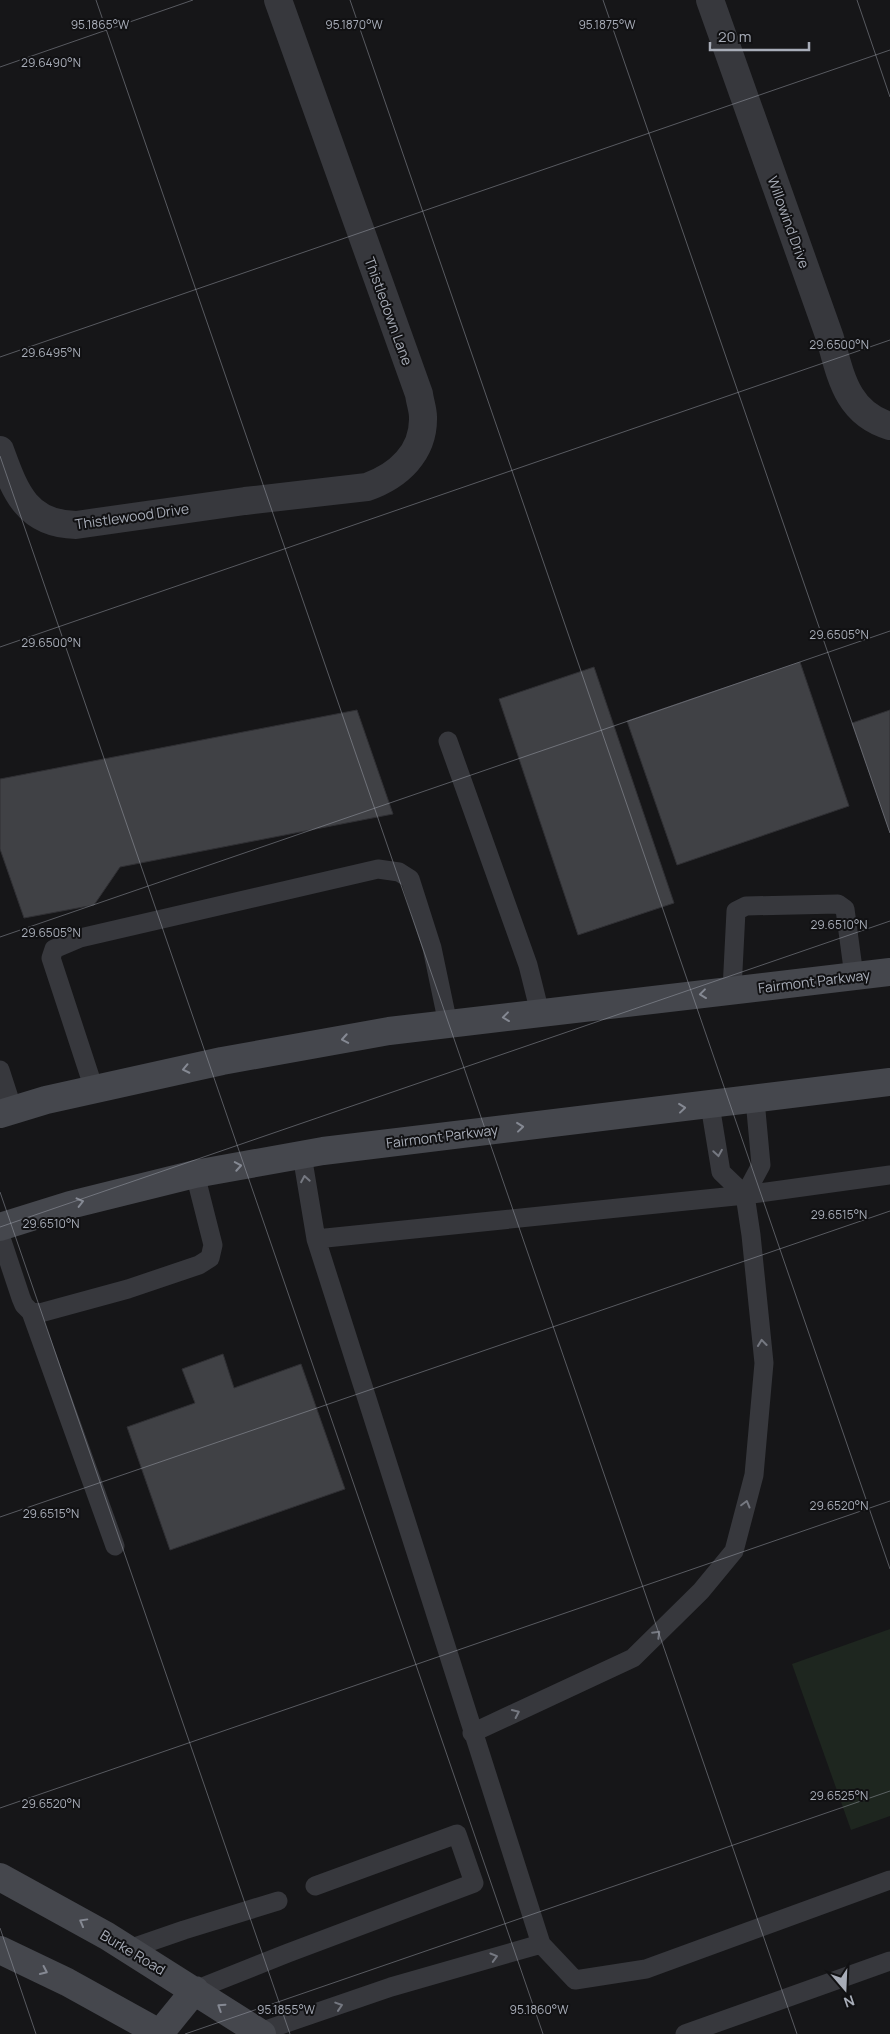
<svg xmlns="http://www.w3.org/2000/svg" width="890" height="2034" viewBox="0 0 890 2034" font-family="Manrope,sans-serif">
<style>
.green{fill:#1e261f}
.building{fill:#404145;stroke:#303034}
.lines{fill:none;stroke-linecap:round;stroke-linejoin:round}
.lane{stroke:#37383d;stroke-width:19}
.street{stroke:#37383d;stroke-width:28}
.secondary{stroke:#45474d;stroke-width:28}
.oneway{stroke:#858993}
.oneway2{stroke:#757881}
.ticks{fill:none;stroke:#a8adb8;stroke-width:1;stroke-opacity:0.45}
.labels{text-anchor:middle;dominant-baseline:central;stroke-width:4;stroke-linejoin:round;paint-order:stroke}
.street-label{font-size:14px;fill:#a8adb8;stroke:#111113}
.ticks-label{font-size:12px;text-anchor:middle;fill:#a8adb8;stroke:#111113;stroke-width:4;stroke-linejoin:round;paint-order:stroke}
</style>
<rect width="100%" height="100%" fill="#161618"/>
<path class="green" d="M890 1629V1816L851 1830 792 1664Z"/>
<path class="building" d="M800 662 849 806 677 865 627 721Z
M594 667 674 903 578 935 499 699Z
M357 710 393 814 120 867 94 905 24 918 0 849V779Z
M890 710V833L852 723Z
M223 1354 234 1388 301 1364 345 1489 170 1550 127 1427 195 1403 182 1369Z"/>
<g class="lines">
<path class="lane" d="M448 741 528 965 540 1013
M732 990 736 911 746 906 838 904 845 909 854 976
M0 1070 13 1110
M94 1089 51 958 54 949 80 938 378 869 399 872 410 879 432 948 448 1024
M710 1105 721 1172 745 1195
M302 1155 316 1239
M890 1175 745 1195 316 1239 541 1944 575 1980 646 1969 890 1880
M0 1235 21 1298 24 1305 31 1312 40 1313 128 1289 199 1265 210 1258 213 1245 195 1174
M31 1312 115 1546
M472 1733 633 1658 701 1591 734 1551 754 1475 764 1363 751 1235 745 1195 761 1165 755 1100
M129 1949 184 1930 278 1901
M195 1990 288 1953 474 1883 457 1834 315 1886
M260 2032 391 1987 541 1944
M685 2034 890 1961"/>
<path class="street" d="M710 0 830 338C841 377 847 413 890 426
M0 450C15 491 26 524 76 525L245 501 367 487C398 476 424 453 423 417 423 410 420 402 419 394L278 0"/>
<path class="secondary" d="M0 1114 46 1100 222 1061 389 1031 890 972
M0 1227 70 1205 195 1174 323 1151 890 1082
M0 1877 107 1936 262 2034
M0 1950 67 1982 161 2034
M160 2033 195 1990"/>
</g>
<defs><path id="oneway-chevron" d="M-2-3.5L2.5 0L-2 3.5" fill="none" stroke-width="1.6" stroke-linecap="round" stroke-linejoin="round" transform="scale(1.25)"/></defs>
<g class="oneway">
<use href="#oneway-chevron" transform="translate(703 994) rotate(173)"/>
<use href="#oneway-chevron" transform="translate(506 1017) rotate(173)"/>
<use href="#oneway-chevron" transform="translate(345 1039) rotate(170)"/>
<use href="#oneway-chevron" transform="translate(186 1069) rotate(168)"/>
<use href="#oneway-chevron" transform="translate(682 1108) rotate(-6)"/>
<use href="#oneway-chevron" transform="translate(520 1127) rotate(-6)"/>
<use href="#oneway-chevron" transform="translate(238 1166) rotate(-10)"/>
<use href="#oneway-chevron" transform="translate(80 1202) rotate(-14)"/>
<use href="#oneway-chevron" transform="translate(83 1922) rotate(-151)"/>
<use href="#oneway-chevron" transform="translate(44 1971) rotate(25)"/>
<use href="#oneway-chevron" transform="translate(221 2007) rotate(-147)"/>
</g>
<g class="oneway2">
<use href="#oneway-chevron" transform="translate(718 1153) rotate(81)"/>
<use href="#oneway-chevron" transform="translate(305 1179) rotate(-100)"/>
<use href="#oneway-chevron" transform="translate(762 1343) rotate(-96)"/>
<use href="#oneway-chevron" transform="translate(746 1504) rotate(-75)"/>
<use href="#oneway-chevron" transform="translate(657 1634) rotate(-45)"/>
<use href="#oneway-chevron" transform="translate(516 1713) rotate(-25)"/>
<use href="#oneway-chevron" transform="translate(494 1957) rotate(-16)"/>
<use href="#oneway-chevron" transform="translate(339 2006) rotate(-18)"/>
</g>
<path class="ticks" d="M96 0 797 2034M350 0 890 1569M603 0 890 833M857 0 890 97M0 67 193 0M0 357 890 50M0 456 543 2034M0 647 890 340M0 937 890 631M0 1192 290 2034M0 1227 890 921M0 1517 890 1211M0 1808 890 1501M0 1928 36 2034M185 2034 890 1791"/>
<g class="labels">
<g class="street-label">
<text transform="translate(789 222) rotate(70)">Willowind Drive</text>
<text transform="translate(389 311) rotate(70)">Thistledown Lane</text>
<text transform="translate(132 516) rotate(-8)">Thistlewood Drive</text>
<text transform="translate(814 981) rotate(-7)">Fairmont Parkway</text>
<text transform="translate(442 1136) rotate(-7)">Fairmont Parkway</text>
<text transform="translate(133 1952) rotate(31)">Burke Road</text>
</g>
</g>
<g class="ticks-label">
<text x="354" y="29">95.1870°W</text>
<text x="100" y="29">95.1865°W</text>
<text x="607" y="29">95.1875°W</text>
<text x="51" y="67">29.6490°N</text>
<text x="839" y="349">29.6500°N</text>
<text x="51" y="357">29.6495°N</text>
<text x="839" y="639">29.6505°N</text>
<text x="51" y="647">29.6500°N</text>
<text x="839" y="929">29.6510°N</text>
<text x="51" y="937">29.6505°N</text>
<text x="839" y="1219">29.6515°N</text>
<text x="51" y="1228">29.6510°N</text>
<text x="839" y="1510">29.6520°N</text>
<text x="51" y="1518">29.6515°N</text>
<text x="839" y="1800">29.6525°N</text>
<text x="51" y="1808">29.6520°N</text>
<text x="286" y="2014">95.1855°W</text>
<text x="539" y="2014">95.1860°W</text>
</g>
<g transform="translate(845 1989) rotate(161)" stroke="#111113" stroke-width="4" paint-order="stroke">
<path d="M0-4L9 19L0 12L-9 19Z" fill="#a8adb8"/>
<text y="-8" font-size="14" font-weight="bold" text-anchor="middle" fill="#a8adb8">N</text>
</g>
<path d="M710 42v8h99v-8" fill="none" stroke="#a8adb8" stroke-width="2.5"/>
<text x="718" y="42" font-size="15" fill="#a8adb8" stroke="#111113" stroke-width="4" paint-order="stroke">20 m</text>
</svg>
